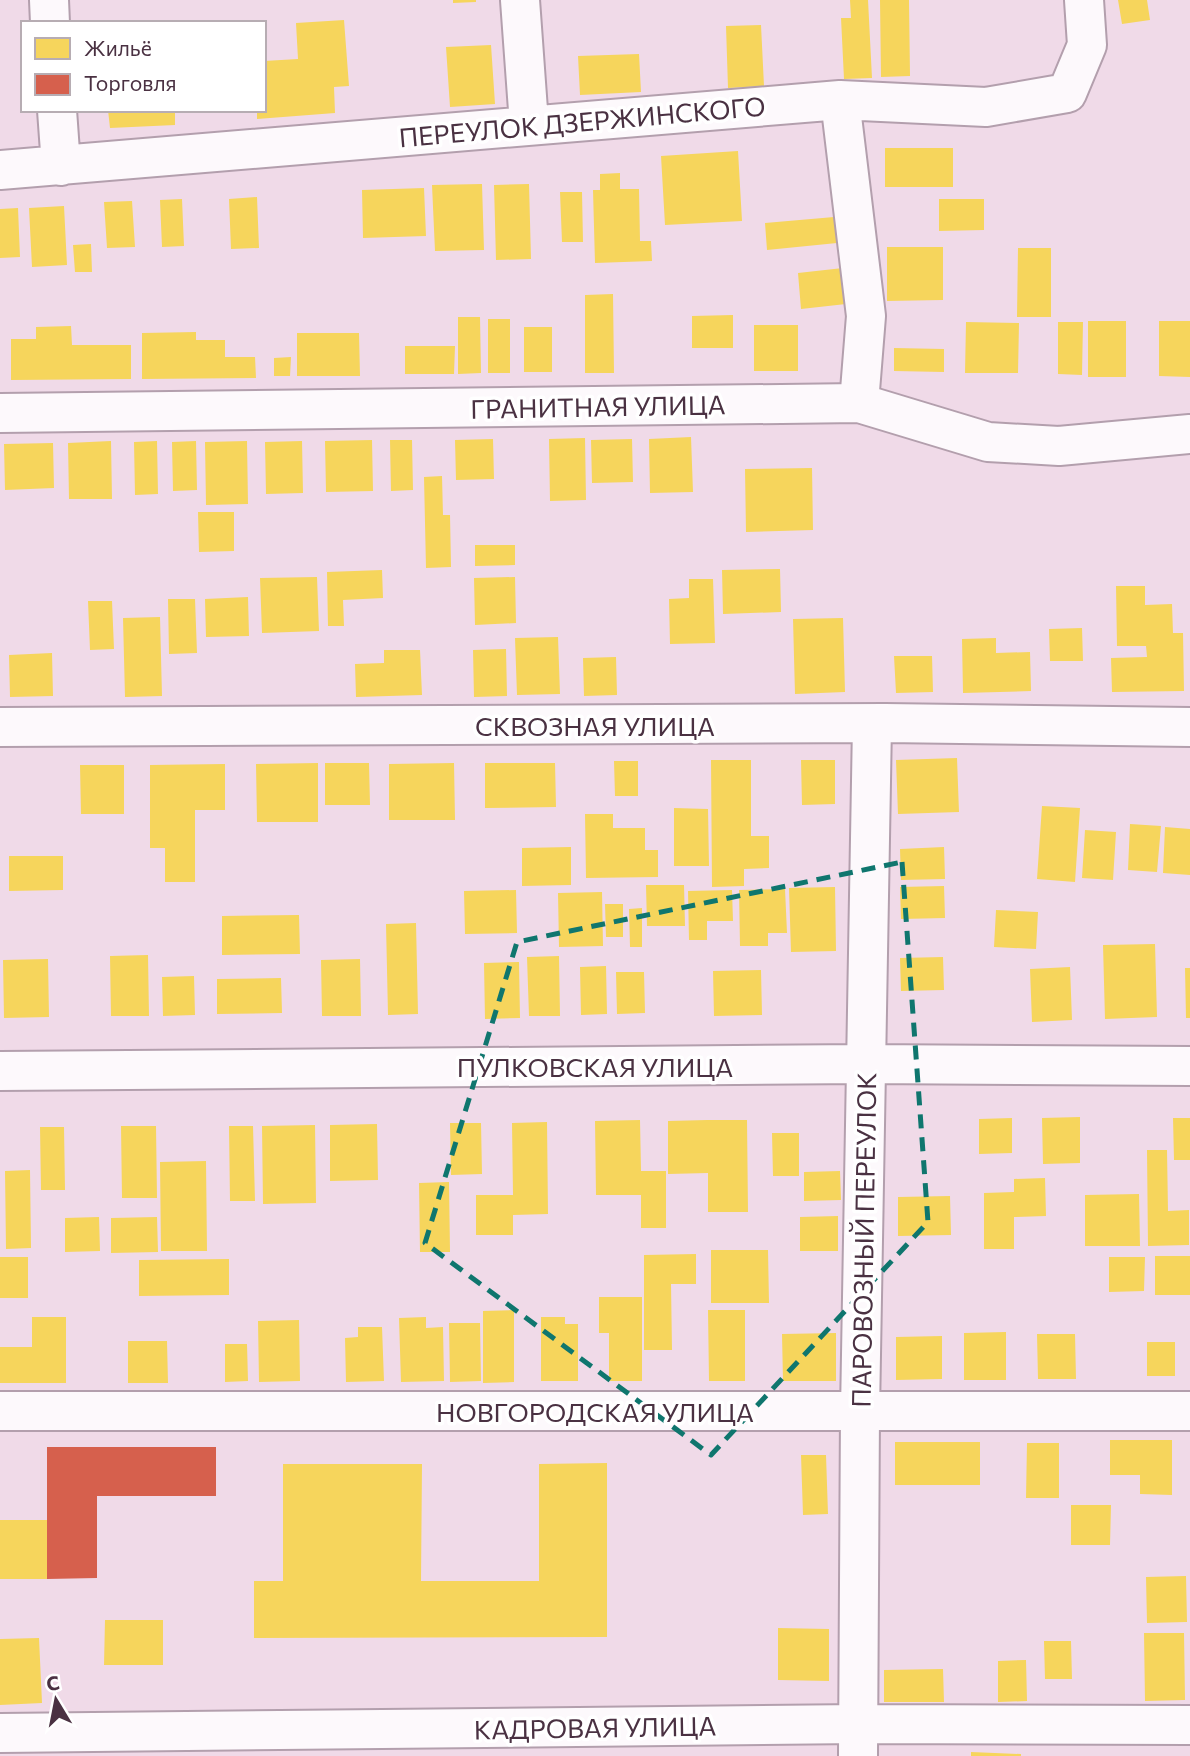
<svg xmlns="http://www.w3.org/2000/svg" width="1190" height="1756" viewBox="0 0 1190 1756" font-family="Commissioner,sans-serif">
<style>
.homes{fill:#f6d55c}
.shops{fill:#d6604d}
.lines{fill:none;stroke-linecap:round;stroke-linejoin:round}
.minor-casing{stroke:#b39fad;stroke-width:42}
.minor{stroke:#fdf9fc;stroke-width:38}
.marked{fill:none;stroke:#0f766e;stroke-width:5;stroke-dasharray:14 9;stroke-linejoin:round}
.labels{text-anchor:middle;dominant-baseline:central;stroke-width:7;stroke-linejoin:round;paint-order:stroke}
.street-label{font-size:26px;fill:#4a3142;stroke:#fff}
</style>
<rect width="100%" height="100%" fill="#f0dae8"/>
<path class="homes" d="M453 0H476V2L453 3Z
M850 0H868L872 78 844 79 841 18H851Z
M880 0H909L910 76 881 77Z
M1118 0H1147L1150 20 1122 24Z
M344 20 349 86 334 87 335 113 257 119V110H264V61L298 59 296 23Z
M761 25 764 86 728 88 726 26Z
M491 45 495 104 450 107 446 47Z
M639 54 641 92 580 95 578 56Z
M108 110H175V125L110 128Z
M885 148H953V187H885Z
M738 151 742 221 665 225 661 156Z
M620 173V189H639L640 241H651L652 261 595 263 593 190H600V174Z
M482 184 484 250 435 251 432 185Z
M529 184 531 259 496 260 494 185Z
M424 188 426 236 363 238 362 190Z
M560 192H582L583 242H562Z
M257 197 259 248 231 249 229 199Z
M182 199 184 246 162 247 160 200Z
M939 199H984V230L939 231Z
M132 201 135 247 107 248 104 202Z
M64 206 67 265 32 267 29 208Z
M18 208 20 257 0 258V209Z
M834 217 837 243 767 250 765 223Z
M91 244 92 272H75L73 245Z
M887 247H943V300L887 301Z
M1018 248H1051V317H1017Z
M843 268 846 304 801 309 798 273Z
M613 294 614 373H585V295Z
M733 315V348H692V316Z
M458 317H480L481 373 458 374Z
M488 319H510V373H488Z
M1088 321H1126V377H1088Z
M1159 321H1190V377L1159 376Z
M966 322 1019 323 1018 373H965Z
M1058 322H1083L1082 375 1058 374Z
M754 325H798V371H754Z
M71 326 72 345H131V379L11 380V339H36V327Z
M524 327H552V372H524Z
M196 332V340H225V357H255L256 378 142 379V333Z
M297 333H359L360 376H297Z
M405 346H455L454 374H405Z
M894 348 944 349V372L894 371Z
M291 357 290 376H274V358Z
M691 437 693 492 650 493 649 439Z
M585 438 586 500 550 501 549 439Z
M493 439 494 479 456 480 455 440Z
M632 439 633 482 592 483 591 440Z
M372 440 373 491 326 492 325 441Z
M390 440H412L413 490 391 491Z
M111 441 112 499H69L68 443Z
M157 441 158 494 135 495 134 442Z
M196 441 197 490 173 491 172 442Z
M247 441 248 504 206 505 205 442Z
M302 441 303 493 266 494 265 442Z
M53 443 54 488 5 490 4 444Z
M812 468 813 530 746 532 745 469Z
M442 476 443 515H450L451 567 426 568 424 477Z
M198 512H234V551L199 552Z
M475 545H515V565L475 566Z
M780 569 781 612 723 614 722 570Z
M382 570 383 598 343 600 344 626H328L327 572Z
M317 577 319 631 262 633 260 578Z
M515 577 516 623 475 625 474 578Z
M689 579H713L715 643 670 644 669 599 689 598Z
M1116 586H1145V605L1172 604 1173 633H1183L1184 691 1112 692 1111 658 1147 657 1146 646H1117Z
M248 597 249 636 206 637 205 599Z
M168 599H195L197 653 169 654Z
M88 601H112L114 649 90 650Z
M160 617 162 696 125 697 123 618Z
M843 618 845 692 795 694 793 619Z
M1082 628 1083 661H1050L1049 629Z
M558 637 560 694 517 695 515 638Z
M996 638V653L1030 652 1031 691 963 693 962 639Z
M506 649 507 696 474 697 473 650Z
M384 650H420L422 695 356 697 355 664 384 663Z
M52 653 53 696 10 697 9 655Z
M894 656H932L933 692 896 693Z
M616 657 617 695 584 696 583 658Z
M957 758 959 812 898 814 896 760Z
M711 760H751V836H769V868L744 869V886L712 887Z
M801 760H835V804L802 805Z
M614 761H638V796H615Z
M318 763V822H257L256 764Z
M325 763H369L370 805H325Z
M454 763 455 820H389V764Z
M485 763H555L556 807 485 808Z
M225 764V810H195V882H165V848H150V765Z
M80 765H124V814H81Z
M1042 806 1080 808 1075 882 1037 879Z
M674 808 708 809 709 866H674Z
M585 814H613V828H645V850H658V877L586 878Z
M1130 824 1161 826 1157 872 1128 870Z
M1165 827 1190 829V875L1163 873Z
M1085 830 1116 832 1113 880 1082 878Z
M571 847V885L522 886V848Z
M944 847 945 879 901 880 900 849Z
M9 856H63V890L9 891Z
M646 885H684L685 926H647Z
M944 886 945 918 901 919 900 887Z
M835 887 836 951 791 952 789 888Z
M785 889 787 933H768V946H740L739 890Z
M516 890 517 933 465 934 464 891Z
M732 890 733 921H707V940H689L688 891Z
M602 892 603 946 559 947 558 893Z
M605 904H623V937H606Z
M642 908V947H630L629 909Z
M996 910 1038 912 1036 949 994 947Z
M299 915 300 954 222 955V916Z
M416 923 418 1014 388 1015 386 924Z
M1155 944 1157 1017 1105 1019 1103 945Z
M148 955 149 1016H111L110 956Z
M559 956 560 1016H529L527 957Z
M943 957 944 990 901 991 900 958Z
M48 959 49 1017 4 1018 3 960Z
M360 959 361 1016H322L321 960Z
M519 962 520 1018 485 1019 484 963Z
M606 966 607 1014 581 1015 580 967Z
M1070 967 1072 1020 1032 1022 1030 969Z
M1185 968H1190V1018H1186Z
M761 970 762 1015 714 1016 713 971Z
M616 972H644L645 1013 617 1014Z
M194 976 195 1015 163 1016 162 977Z
M281 978 282 1013 217 1014V979Z
M1080 1117V1163L1043 1164 1042 1118Z
M1012 1118V1153L979 1154V1119Z
M1173 1118H1190V1160H1174Z
M640 1120 641 1171H666V1228H641V1195H596L595 1121Z
M707 1120H747L748 1212H708V1173L668 1174V1121Z
M547 1122 548 1214 513 1215V1235H476V1195H513L512 1123Z
M450 1123H481L482 1174 451 1175Z
M377 1124 378 1180 330 1181V1125Z
M315 1125 316 1203 263 1204 262 1126Z
M121 1126H156L157 1198H122Z
M229 1126H253L255 1201H230Z
M40 1127H64L65 1190H41Z
M772 1133H799V1176H773Z
M1147 1150H1167L1168 1211 1189 1210V1245L1148 1246Z
M206 1161 207 1251H161L160 1162Z
M30 1170 31 1248 6 1249 5 1171Z
M840 1171 841 1200 804 1201V1172Z
M1045 1178 1046 1216 1014 1217V1249H984V1193L1014 1192V1179Z
M449 1182 450 1252H420L419 1183Z
M1139 1194 1140 1246H1085V1195Z
M950 1196 951 1235 898 1236V1197Z
M838 1216V1251H800V1217Z
M99 1217 100 1251 65 1252V1218Z
M157 1217 158 1252 111 1253V1218Z
M711 1250H768L769 1303H711Z
M696 1254V1284H671L672 1350H644V1255Z
M1155 1256H1190V1295H1155Z
M0 1257H28V1298H0Z
M1109 1257H1145L1144 1291 1109 1292Z
M229 1259V1295L139 1296V1260Z
M599 1297H642V1381H609V1333H599Z
M514 1310V1382L483 1383V1311Z
M708 1310H745V1381H709Z
M32 1317H66V1383H0V1347H32Z
M426 1317V1328L443 1327 444 1381 401 1382 399 1318Z
M541 1317H565V1324H578V1381H541Z
M299 1320 300 1381 259 1382 258 1321Z
M449 1323H480L481 1381 450 1382Z
M358 1327H382L384 1381 346 1382 345 1338 358 1337Z
M1006 1332V1380H964V1333Z
M836 1333V1381H783L782 1334Z
M1037 1334H1075L1076 1379H1038Z
M942 1336V1379L896 1380V1337Z
M128 1341H167L168 1383H128Z
M1147 1342H1175V1376H1147Z
M225 1344H247L248 1381 225 1382Z
M1110 1440H1172V1495L1140 1494V1475H1110Z
M895 1442H980V1485H895Z
M1027 1443H1059V1498H1026Z
M801 1455H826L828 1514 803 1515Z
M607 1463V1637L254 1638V1581H283V1464H422L421 1581H539V1464Z
M1071 1505H1111L1110 1545H1071Z
M0 1520H48L47 1579H0Z
M1186 1576 1187 1622 1147 1623 1146 1577Z
M105 1620H163V1665H104Z
M778 1628 829 1629V1681L778 1680Z
M1144 1633H1184L1185 1700 1145 1701Z
M39 1638 42 1703 0 1705V1639Z
M1044 1641H1071L1072 1679H1045Z
M1026 1660 1027 1701 998 1702V1661Z
M943 1669 944 1702H884V1670Z
M971 1752 1021 1754V1756H971Z"/>
<path class="shops" d="M47 1447H216V1496H97V1578L47 1579Z"/>
<g class="lines">
<defs>
<path id="minor" d="M49 0 50 23
M520 0 529 124
M840 100 866 316 859 403
M57 110 61 166
M0 170 840 100 986 107 1067 93 1087 45 1084 0
M0 413 859 403 988 442 1059 446 1190 434
M0 727 885 723 1190 727
M0 1071 865 1064 1190 1066
M0 1411H1190
M0 1733 860 1724 1190 1725
M858 1756 860 1412 872 724"/>
</defs>
<use href="#minor" class="minor-casing"/>
<use href="#minor" class="minor"/>
</g>
<path class="marked" d="M902 862 928 1222 711 1455 425 1243 517 942Z"/>
<g class="labels">
<g class="street-label">
<text transform="translate(582 121) rotate(-5)">ПЕРЕУЛОК ДЗЕРЖИНСКОГО</text>
<text transform="translate(598 406) rotate(-1)">ГРАНИТНАЯ УЛИЦА</text>
<text x="595" y="725">СКВОЗНАЯ УЛИЦА</text>
<text x="595" y="1066">ПУЛКОВСКАЯ УЛИЦА</text>
<text transform="translate(863 1240) rotate(-89)">ПАРОВОЗНЫЙ ПЕРЕУЛОК</text>
<text x="595" y="1411">НОВГОРОДСКАЯ УЛИЦА</text>
<text transform="translate(595 1727) rotate(-1)">КАДРОВАЯ УЛИЦА</text>
</g>
</g>
<rect x="21" y="21" width="245" height="91" fill="#ffffff" stroke="#b7adb3" stroke-width="2"/>
<rect x="35" y="38" width="35" height="21" fill="#f6d55c" stroke="#b7adb3" stroke-width="2"/>
<text x="84" y="56" font-size="21" fill="#4a3142">Жильё</text>
<rect x="35" y="74" width="35" height="21" fill="#d6604d" stroke="#b7adb3" stroke-width="2"/>
<text x="84" y="91" font-size="21" fill="#4a3142">Торговля</text>
<g transform="translate(56 1700) rotate(350)" stroke="#ffffff" stroke-width="5" paint-order="stroke">
<path d="M0-5L12 26L0 18L-12 26Z" fill="#4a3142"/>
<text y="-10" font-size="19" font-weight="bold" text-anchor="middle" fill="#4a3142">С</text>
</g>
</svg>
